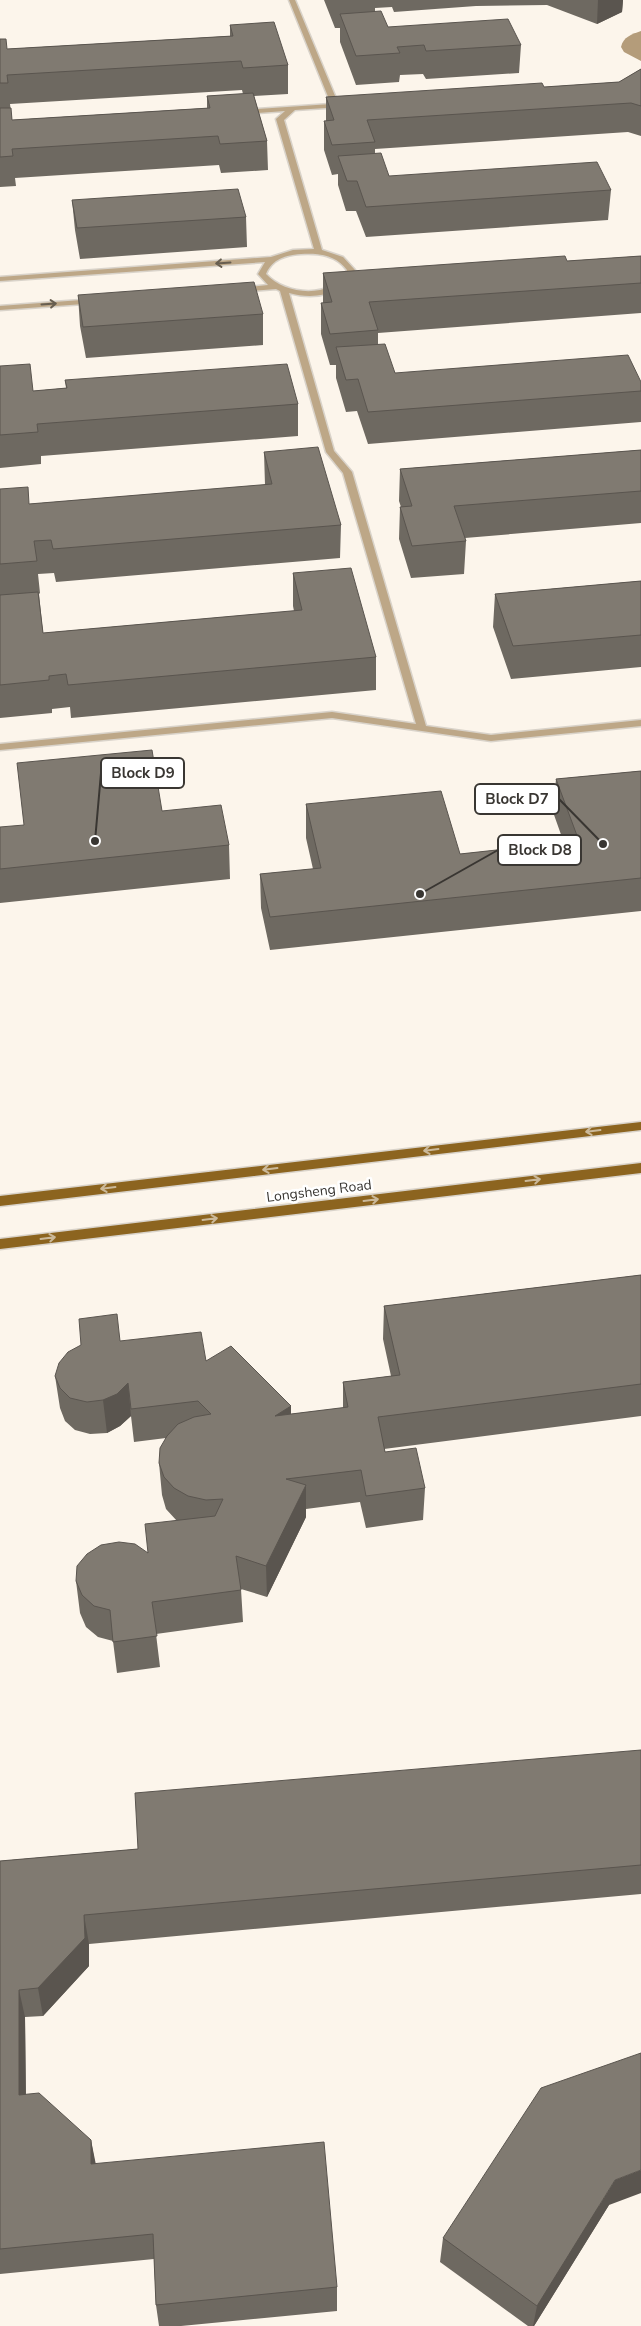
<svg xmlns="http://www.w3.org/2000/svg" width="641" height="2326" viewBox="0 0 641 2326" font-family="'Nunito Sans',sans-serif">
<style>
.water{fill:#b49c7a}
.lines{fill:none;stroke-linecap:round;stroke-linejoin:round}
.minor-casing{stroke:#d9d3ca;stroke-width:3}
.major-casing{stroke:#d9d3ca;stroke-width:3}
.minor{fill:#bda787;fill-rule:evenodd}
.major{fill:#8c641f;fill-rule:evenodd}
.wall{fill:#6e6961;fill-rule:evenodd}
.shaded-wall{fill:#5a554f}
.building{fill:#807a71;stroke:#5a554f}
.oneway{stroke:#675e50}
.oneway2{stroke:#cbb99a}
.labels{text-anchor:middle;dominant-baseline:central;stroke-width:5;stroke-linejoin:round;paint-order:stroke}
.street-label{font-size:14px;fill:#393632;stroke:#fff}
.leader{fill:none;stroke:#393632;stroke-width:2}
.callout-dot{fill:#393632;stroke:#fff;stroke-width:2}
.callout{fill:#fff;stroke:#393632;stroke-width:2}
.callout-label{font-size:15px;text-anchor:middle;font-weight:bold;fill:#393632}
</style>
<rect width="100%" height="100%" fill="#fcf5eb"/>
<path class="water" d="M641 31V61L624 52 621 47C623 37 632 34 641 31Z"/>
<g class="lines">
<defs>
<path id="minor" d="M289 0H295L338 103 345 105 341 107 295 110 284 120 322 250 343 257 355 270C343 295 315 300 289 293L334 451 352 472 426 726 491 735 641 720V726L491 741 332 718 0 750V744L332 712 416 724 343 473 326 452 280 291 276 289 239 292 235 290 239 288 268 285 258 274 265 262 0 281V277L271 257 293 250 314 249 276 119 285 111 242 114 238 112 242 110 331 104ZM301 254C319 253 336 255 347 270 333 299 286 296 266 274 272 259 286 255 301 254Z
M95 299H98V303L0 310V306Z"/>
<path id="major" d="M641 1122V1130L0 1206V1196Z
M641 1163V1173L0 1249V1239Z"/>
</defs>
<use href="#minor" class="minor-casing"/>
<use href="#major" class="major-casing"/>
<use href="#minor" class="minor"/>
<use href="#major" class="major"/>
</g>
<path class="wall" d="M324 0H623L622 12 597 24 547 5 476 6 394 12 392 7 375 8V12L388 27 521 45 519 73 426 79 423 74 400 75 399 82 356 85 340 42V28H335Z
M230 25 288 65V94L254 96 267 141 268 170 221 173 219 165 15 178 16 186 0 187V39L7 49 230 36ZM242 90 243 94 207 96V108L12 120 10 104Z
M641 69V136L628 132 375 149V153L389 176 611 190 608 220 366 237 356 211H346L338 185V174L332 175 324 150V121H326V97L544 87 619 82Z
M72 200 246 217 247 247 80 259 75 230Z
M641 256V313L378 333V344L395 373 641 382V422L368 444 357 411 346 412 336 378V365H330L321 334V303H323V273L567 261Z
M78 295 263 314V345L86 358 80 326Z
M0 366 33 391 66 388 65 380 298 404V436L41 456V464L0 468Z
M641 450V523L465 538 466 541 464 574 411 578 399 539 400 507H401L399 501 400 469Z
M264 452 341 525 340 558 56 582 54 573 38 574 40 593 39 594 43 633 294 611 293 606V573L376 657V690L71 718 70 707 52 709V713L0 718V489L29 504 265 485Z
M641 581V667L511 679 493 627 495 594Z
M641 771V911L270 950 261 908 260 874 313 869 306 838V804L460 854 564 843 553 812 556 779Z
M0 827 229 845 230 879 0 903Z
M641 1275V1416L384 1449 385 1452 425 1488 423 1520 366 1528 360 1502 306 1509V1517L267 1597 241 1589 243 1622 156 1634 160 1667 117 1673 113 1641 98 1637 86 1627 80 1613 76 1581 148 1553 177 1521 166 1509 162 1495 159 1463 166 1438 134 1442 131 1416 120 1426 107 1433 90 1434 75 1430 65 1421 60 1408 55 1376 120 1341 206 1361 291 1406V1414L343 1408V1382L391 1376 383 1339 384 1306Z
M641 1750V1894L89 1944V1966L43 2016 25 2017 26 2095 91 2140 95 2164 337 2287V2311L181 2326H159L156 2305 154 2259 0 2274V1861L138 1849Z
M609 2205 534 2326H528L440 2262 443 2238Z"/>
<path class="shaded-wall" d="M598 0H623L622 12 597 24Z
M128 1383 131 1416 120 1426 107 1433 103 1400Z
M291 1406V1439L275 1416Z
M306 1485V1517L267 1597 266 1566Z
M84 1915 89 1944V1966L43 2016 38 1988Z
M19 1990 25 2017 26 2121 19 2095Z
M91 2140 96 2165 91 2164Z
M641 2170V2193L609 2205 534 2326H533L537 2306 615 2180Z"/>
<path class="building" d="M381 11 388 27 508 19 521 45 426 51 424 45 397 47 400 53 356 56 340 14Z
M274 22 288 65 243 68 241 61 7 75 8 83H0V39H6L7 49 233 36 230 25Z
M641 69V106L631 103 367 120 375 142 332 145 324 121 334 120 326 97 542 83 544 87 619 82Z
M253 93 267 141 220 144 218 136 12 149 13 156 0 157V108H11L12 120 210 108 207 96Z
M381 153 389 176 597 162 611 190 366 207 357 181H347L338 156Z
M238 189 246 217 77 228 72 200Z
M565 256 567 261 641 256V283L369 302 378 330 330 334 321 303 332 302 323 273Z
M254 282 263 314 83 327 78 295Z
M385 344 395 373 628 355 641 382V391L368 412 358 379 346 380 336 347Z
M30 364 33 391 67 388 65 380 287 364 298 404 37 424 38 432 0 435V366Z
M318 447 341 525 53 549 51 540 34 541 37 561 0 564V489L28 487 29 504 272 484 264 452Z
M641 450V491L454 506 466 541 412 546 400 507 412 506 400 469Z
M351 568 376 657 68 685 66 674 49 676V680L0 685V595L38 592 43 633 302 610 293 573Z
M641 581V635L513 646 495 594Z
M152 750 162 811 221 805 229 845 0 869V827L24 825 17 763Z
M641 771V878L270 917 260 874 321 868 306 804 441 791 460 854 579 841 556 779Z
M641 1275V1384L378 1417 385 1452 416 1448 425 1488 366 1496 361 1470 286 1479 306 1485 266 1566 236 1556 241 1590 152 1602 157 1636 113 1642 110 1610 94 1606 82 1595 76 1581 77 1566 87 1554 101 1545 119 1542 135 1544 148 1553 145 1524 215 1516 223 1499 206 1500 188 1496 174 1488 164 1477 159 1463 160 1448 167 1436 178 1424 194 1417 211 1414 198 1401 131 1409 128 1383 117 1394 103 1400 87 1402 70 1398 60 1388 55 1376 59 1363 68 1352 81 1345 79 1319 117 1314 120 1341 201 1332 206 1361 231 1346 291 1406 275 1416 348 1407 343 1382 400 1375 384 1306Z
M641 1750V1865L84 1915 85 1938 38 1988 19 1990V2095L39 2093 91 2140V2164L324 2142 337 2287 156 2305 153 2234 0 2249V1861L138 1849 135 1793Z
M641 2053V2170L615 2180 537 2306 443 2238 541 2088Z"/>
<defs><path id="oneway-shaft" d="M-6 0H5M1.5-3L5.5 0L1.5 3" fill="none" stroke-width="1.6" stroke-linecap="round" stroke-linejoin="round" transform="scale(1.25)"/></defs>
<g class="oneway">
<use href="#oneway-shaft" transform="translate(223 263) rotate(176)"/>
<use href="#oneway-shaft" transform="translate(49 304) rotate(-4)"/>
</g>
<g class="oneway2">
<use href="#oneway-shaft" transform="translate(593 1131) rotate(173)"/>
<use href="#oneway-shaft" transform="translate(431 1150) rotate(173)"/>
<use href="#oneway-shaft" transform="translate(270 1169) rotate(173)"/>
<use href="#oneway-shaft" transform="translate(533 1180) rotate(-7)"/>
<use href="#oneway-shaft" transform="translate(108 1188) rotate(173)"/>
<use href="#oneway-shaft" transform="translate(371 1200) rotate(-7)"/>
<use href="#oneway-shaft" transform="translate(210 1219) rotate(-7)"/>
<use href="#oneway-shaft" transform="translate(48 1238) rotate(-7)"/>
</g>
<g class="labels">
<g class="street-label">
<text transform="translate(319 1191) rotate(-7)">Longsheng Road</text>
</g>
</g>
<path class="leader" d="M95 841L101 773M603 844L559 799M420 894L498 850"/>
<g class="callout-dot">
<circle cx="95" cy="841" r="5"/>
<circle cx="603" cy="844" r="5"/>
<circle cx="420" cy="894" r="5"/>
</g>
<g class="callout">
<rect x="101" y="758" width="83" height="30" rx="5"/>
<rect x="475" y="784" width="84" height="30" rx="5"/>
<rect x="498" y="835" width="83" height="30" rx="5"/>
</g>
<g class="callout-label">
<text x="143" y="778">Block D9</text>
<text x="517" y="804">Block D7</text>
<text x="540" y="855">Block D8</text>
</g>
</svg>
